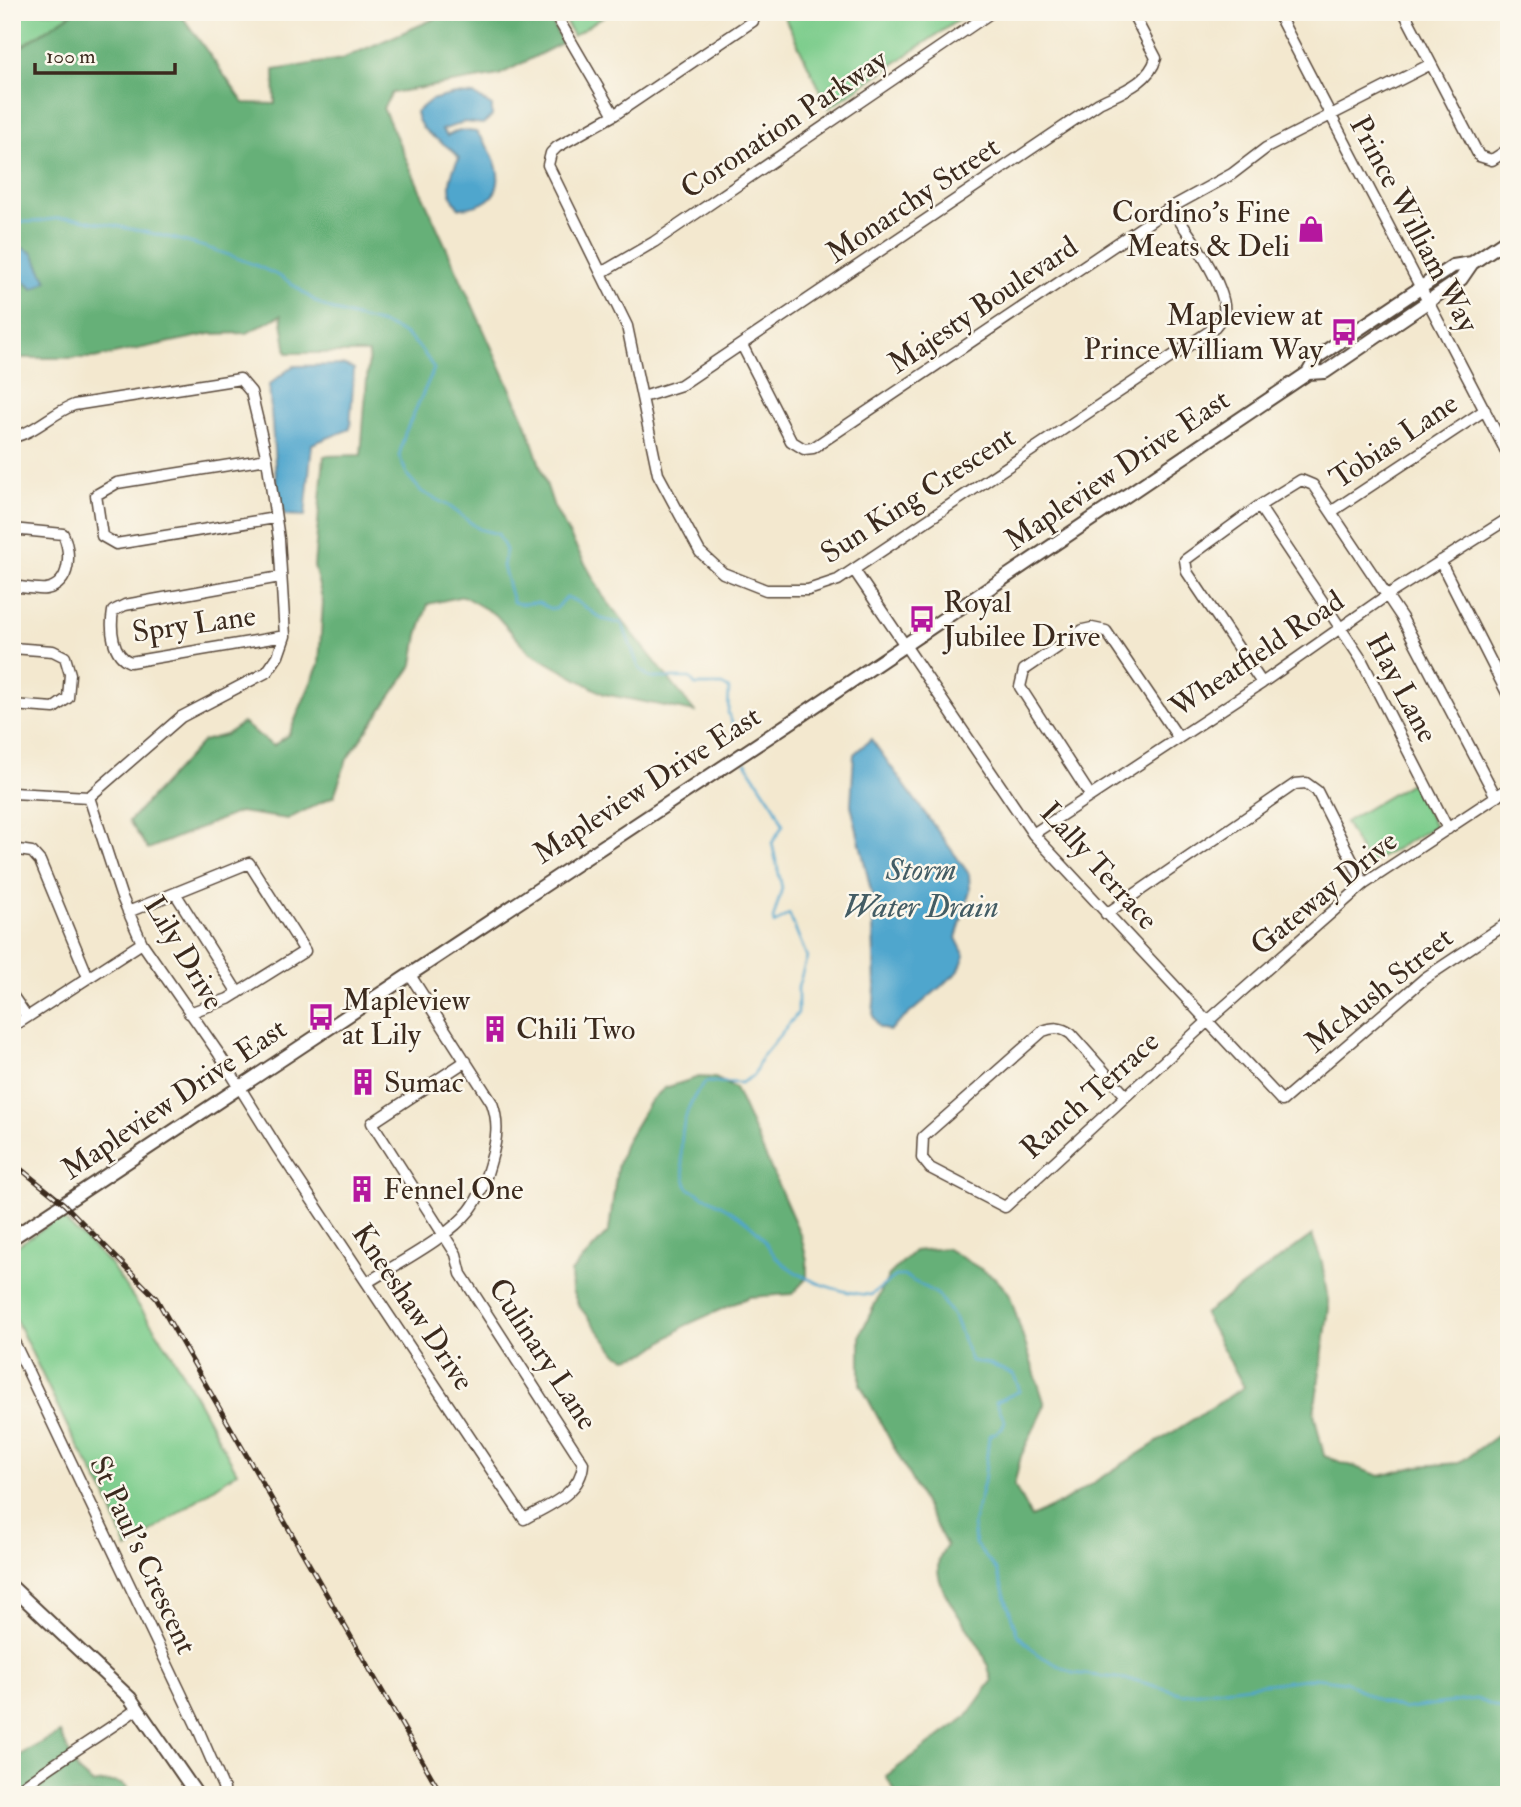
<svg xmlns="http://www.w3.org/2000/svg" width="1521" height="1807" viewBox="0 0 1521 1807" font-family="'IM FELL Double Pica',serif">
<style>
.green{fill:#7ecd8d;stroke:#5c7c56;stroke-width:2}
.forest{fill:#66b078;stroke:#506d4b;stroke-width:2}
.water{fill:#50a6cd;stroke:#466876;stroke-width:2}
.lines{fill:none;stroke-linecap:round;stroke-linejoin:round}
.stream{stroke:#50a6cd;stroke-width:2.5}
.minor-casing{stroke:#574639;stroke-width:13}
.major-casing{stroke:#574639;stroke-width:16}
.minor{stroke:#fff;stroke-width:10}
.major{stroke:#fff;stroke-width:12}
.rail-casing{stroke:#3b2a1e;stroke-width:5}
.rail{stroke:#fbf7ec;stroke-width:2.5;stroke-dasharray:8;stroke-linecap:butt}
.labels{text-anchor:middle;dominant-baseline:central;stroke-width:5;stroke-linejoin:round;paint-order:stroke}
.street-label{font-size:30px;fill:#3b2a1e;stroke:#fbf7ec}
.poi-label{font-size:30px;fill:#3b2a1e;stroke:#fbf7ec;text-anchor:start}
.water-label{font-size:32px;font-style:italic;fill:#435c64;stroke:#fbf7ec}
</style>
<rect width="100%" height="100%" fill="#fbf7ec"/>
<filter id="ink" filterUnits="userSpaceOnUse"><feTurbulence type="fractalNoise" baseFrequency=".0143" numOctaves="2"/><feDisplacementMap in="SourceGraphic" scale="14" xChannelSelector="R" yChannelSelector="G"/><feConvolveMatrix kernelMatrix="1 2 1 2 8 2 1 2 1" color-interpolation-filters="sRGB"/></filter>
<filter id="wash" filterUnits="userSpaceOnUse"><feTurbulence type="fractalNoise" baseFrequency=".00686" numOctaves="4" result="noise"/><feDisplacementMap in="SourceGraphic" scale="28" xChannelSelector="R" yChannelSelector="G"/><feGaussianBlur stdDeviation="1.57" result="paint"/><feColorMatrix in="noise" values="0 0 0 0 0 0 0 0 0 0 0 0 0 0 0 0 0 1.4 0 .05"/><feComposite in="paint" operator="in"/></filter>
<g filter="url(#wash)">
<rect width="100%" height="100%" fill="#f3e8cf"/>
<path class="green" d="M12 12H74L12 52Z
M561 12H610L573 36Z
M782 12H970L829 108Z
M1411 783 1435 826 1368 865 1345 822Z
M61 1217 110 1264 172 1354 237 1472 127 1549 105 1493 71 1434 12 1312V1249Z"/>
<path class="forest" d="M74 12H179L244 103 275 104 274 70 342 59 450 12H547L562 43 499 75 392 93 383 108 526 423 554 507 603 596 695 712 604 694 529 652 496 615 463 596 428 604 418 635 413 664 347 759 334 796 288 819 239 812 148 849 129 821 203 741 225 735 243 723 273 746 289 734 319 664 323 602 314 566 324 456 361 455 369 353H287L281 315 247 333 210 334 94 358H12V53Z
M699 1077 715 1078 735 1088 801 1236 807 1260V1278L792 1294 749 1297 686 1325 647 1353 627 1358 617 1354 579 1306 572 1291 571 1272 609 1231 617 1168 625 1143 650 1101 665 1088Z
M1312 1235 1322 1262 1329 1308 1314 1413 1324 1456 1380 1476 1419 1466 1459 1463 1509 1427V1795H897L886 1776 965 1718 992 1681C989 1670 986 1656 979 1646 964 1619 919 1575 947 1546L860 1384V1335L889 1275 914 1251 946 1248 994 1277 1009 1293 1045 1405 1021 1456 1014 1485 1031 1517 1061 1503 1244 1387 1204 1314Z
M60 1733 78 1771 93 1784C110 1781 123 1779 134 1795H12V1759Z"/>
<path class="water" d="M455 94 474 95 492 106V116L483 124 464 122 442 130 447 136 459 130 476 132C504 162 513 206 459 208 445 192 449 176 459 158 446 139 420 138 416 112L431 100Z
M12 243 33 253 47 281 33 289 12 271Z
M345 365 354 369 350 429 312 444 305 516 285 515 277 490 269 385 293 366Z
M871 739 969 874 970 891 956 938 965 956 958 972 889 1031 879 1027 873 1016 875 987 872 895 851 805 854 754Z"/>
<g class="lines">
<path class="stream" d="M12 219C35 228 52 214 79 219 150 232 214 244 279 276 296 284 310 301 328 308 378 328 404 316 434 369L405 433 399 456 408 476 422 492 449 506 479 529 498 534 506 550 503 566 513 602C523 606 528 602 538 603 546 605 547 610 556 609L566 597C591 605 592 621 622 623L639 668 650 678H690L695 685H722L729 689 728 713 737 734
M746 763 775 807 783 825 772 843 782 888 773 919 774 924 789 914 807 957 798 987V1013L761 1058 754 1075 741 1083 706 1082C679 1108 676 1154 688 1188 712 1200 737 1212 757 1231 764 1238 769 1249 776 1257 799 1280 839 1293 871 1295L896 1276H904L937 1294 955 1319 971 1361 990 1364 1014 1375 1020 1391 996 1402 1005 1421 1002 1429 989 1436 984 1482 973 1523 975 1544 997 1571 1017 1634 1037 1654 1072 1673 1134 1680 1183 1694 1314 1678 1346 1682 1379 1701 1402 1709 1476 1699 1509 1712"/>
</g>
</g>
<g filter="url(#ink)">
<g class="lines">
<defs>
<path id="minor" d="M554 12 614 115
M1277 12 1509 457
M1404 12 1479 156 1492 160 1509 149
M753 21 614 115 557 147 551 153 548 165 627 326 658 474 700 552 723 573 766 590H808L838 580 1213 329 1224 315C1229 288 1187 230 1170 208
M601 273 654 242 992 12
M742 345 791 441 804 449 813 448 1170 208 1232 174 1266 148 1431 64
M643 397 681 385 1099 103C1121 92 1149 83 1156 58L1132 12
M12 437C35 433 52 413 74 405L240 379 251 392 267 459 279 539 285 636 278 656 267 672 181 717 89 797
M267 459 117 483 96 495 102 536 116 544 275 518
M1259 506 1361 659 1448 829
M1331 512 1485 410
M12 529 63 534C71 551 72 585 46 589 36 590 23 587 12 586
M1440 561 1509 697
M854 570 1033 834 1282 1101 1425 978 1509 922
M280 577 125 605 113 611C110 629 112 655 130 662L285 636
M12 648 53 651 65 657 70 674 68 698 54 708 12 705
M1262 683 1187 572 1185 560 1259 506 1301 480 1313 485 1402 618 1496 797
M12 793 89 797
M1090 795 1020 687 1024 670 1083 630 1092 628 1106 631 1178 737
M89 797 121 895 142 943 219 1054 278 1149 524 1519C548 1506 582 1493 583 1463L461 1274 456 1254 372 1123 466 1061
M1033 834 1262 683 1386 596 1509 518
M12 849 32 852 40 861 88 977
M175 893 238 993
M128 912 249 863 305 951 228 999 189 1013
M1106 914 1295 784 1306 783 1317 791 1364 884
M12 995 27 1017
M12 1027 142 943
M1126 1096 1071 1034C1061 1027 1054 1027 1043 1031L923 1137 922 1158 930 1168 1005 1207 1209 1020 1364 884 1509 788
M368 1282C398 1263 448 1238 470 1210 481 1196 486 1177 491 1160 497 1139 499 1123 492 1103L410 975
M12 1338 198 1729 224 1789 221 1795
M12 1795C52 1763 96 1739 137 1709"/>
<path id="major" d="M1308 373 1325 372 1461 279 1472 263 1509 238
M12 1238 788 724 1308 373 1317 357 1453 266 1472 263
M12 1587 130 1698 197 1795"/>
</defs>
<use href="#minor" class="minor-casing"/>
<use href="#major" class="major-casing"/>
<use href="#minor" class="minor"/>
<use href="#major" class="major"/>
<defs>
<path id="rail" d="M12 1162 64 1204 156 1298 442 1795"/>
</defs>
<use href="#rail" class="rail-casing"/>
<use href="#rail" class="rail"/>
</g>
</g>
<defs>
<symbol id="shop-bare" viewBox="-9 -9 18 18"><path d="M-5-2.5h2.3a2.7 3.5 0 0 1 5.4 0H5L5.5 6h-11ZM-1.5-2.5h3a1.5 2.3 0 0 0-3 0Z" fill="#b5179e" stroke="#fbf7ec" stroke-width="2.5" paint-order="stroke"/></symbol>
<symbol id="bus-bare" viewBox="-9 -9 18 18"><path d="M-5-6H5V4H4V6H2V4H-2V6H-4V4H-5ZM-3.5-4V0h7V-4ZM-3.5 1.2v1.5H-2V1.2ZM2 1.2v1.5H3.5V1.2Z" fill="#b5179e" stroke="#fbf7ec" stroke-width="2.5" paint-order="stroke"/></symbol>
<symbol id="building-bare" viewBox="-9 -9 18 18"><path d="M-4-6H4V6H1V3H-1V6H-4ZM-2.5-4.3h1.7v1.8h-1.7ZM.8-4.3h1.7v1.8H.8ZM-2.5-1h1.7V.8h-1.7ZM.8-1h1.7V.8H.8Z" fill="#b5179e" stroke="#fbf7ec" stroke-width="2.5" paint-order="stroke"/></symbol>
</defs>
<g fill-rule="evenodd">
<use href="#shop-bare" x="1292" y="210" width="38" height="38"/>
<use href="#bus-bare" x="1325" y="313" width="38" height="38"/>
<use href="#bus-bare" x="903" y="600" width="38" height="38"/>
<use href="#bus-bare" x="302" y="998" width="38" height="38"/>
<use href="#building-bare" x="476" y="1010" width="38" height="38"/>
<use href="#building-bare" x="344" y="1063" width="38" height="38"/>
<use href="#building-bare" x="343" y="1170" width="38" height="38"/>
</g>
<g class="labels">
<g class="street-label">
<text transform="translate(784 124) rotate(-34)">Coronation Parkway</text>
<text transform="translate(913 200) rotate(-34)">Monarchy Street</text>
<text transform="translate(1414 224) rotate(62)">Prince William Way</text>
<text transform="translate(983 305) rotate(-34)">Majesty Boulevard</text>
<text transform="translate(1394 441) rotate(-34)">Tobias Lane</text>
<text transform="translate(1117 470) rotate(-34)">Mapleview Drive East</text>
<text transform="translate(918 495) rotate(-33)">Sun King Crescent</text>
<text transform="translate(194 624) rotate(-8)">Spry Lane</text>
<text transform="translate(1257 654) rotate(-34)">Wheatfield Road</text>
<text transform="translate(1402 688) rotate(62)">Hay Lane</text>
<text transform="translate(647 785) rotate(-33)">Mapleview Drive East</text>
<text transform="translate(1099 866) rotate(48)">Lally Terrace</text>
<text transform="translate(1324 893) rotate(-39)">Gateway Drive</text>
<text transform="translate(184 953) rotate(59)">Lily Drive</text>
<text transform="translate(1379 990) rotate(-39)">McAush Street</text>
<text transform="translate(1090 1095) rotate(-42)">Ranch Terrace</text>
<text transform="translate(174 1099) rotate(-34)">Mapleview Drive East</text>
<text transform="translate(413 1307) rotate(56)">Kneeshaw Drive</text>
<text transform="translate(543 1354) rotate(57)">Culinary Lane</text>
<text transform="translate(143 1555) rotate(65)">St Paul's Crescent</text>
</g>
<g class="poi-label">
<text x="1290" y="212" text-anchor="end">Cordino's Fine<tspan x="1290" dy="34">Meats &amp; Deli</tspan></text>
<text x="1323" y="315" text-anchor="end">Mapleview at<tspan x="1323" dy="34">Prince William Way</tspan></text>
<text x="943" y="602">Royal<tspan x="943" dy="34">Jubilee Drive</tspan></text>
<text x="342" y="1000">Mapleview<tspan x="342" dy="34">at Lily</tspan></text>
<text x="516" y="1029">Chili Two</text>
<text x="384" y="1082">Sumac</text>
<text x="383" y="1189">Fennel One</text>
</g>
<g class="water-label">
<text x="921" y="870">Storm<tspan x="921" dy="37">Water Drain</tspan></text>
</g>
</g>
<rect width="1521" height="1807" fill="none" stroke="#fbf7ec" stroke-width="42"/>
<path d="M35 63v10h140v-10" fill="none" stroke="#3b2a1e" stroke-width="3.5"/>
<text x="46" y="63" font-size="21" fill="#3b2a1e" stroke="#fbf7ec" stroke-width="5" paint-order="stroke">100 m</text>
</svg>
